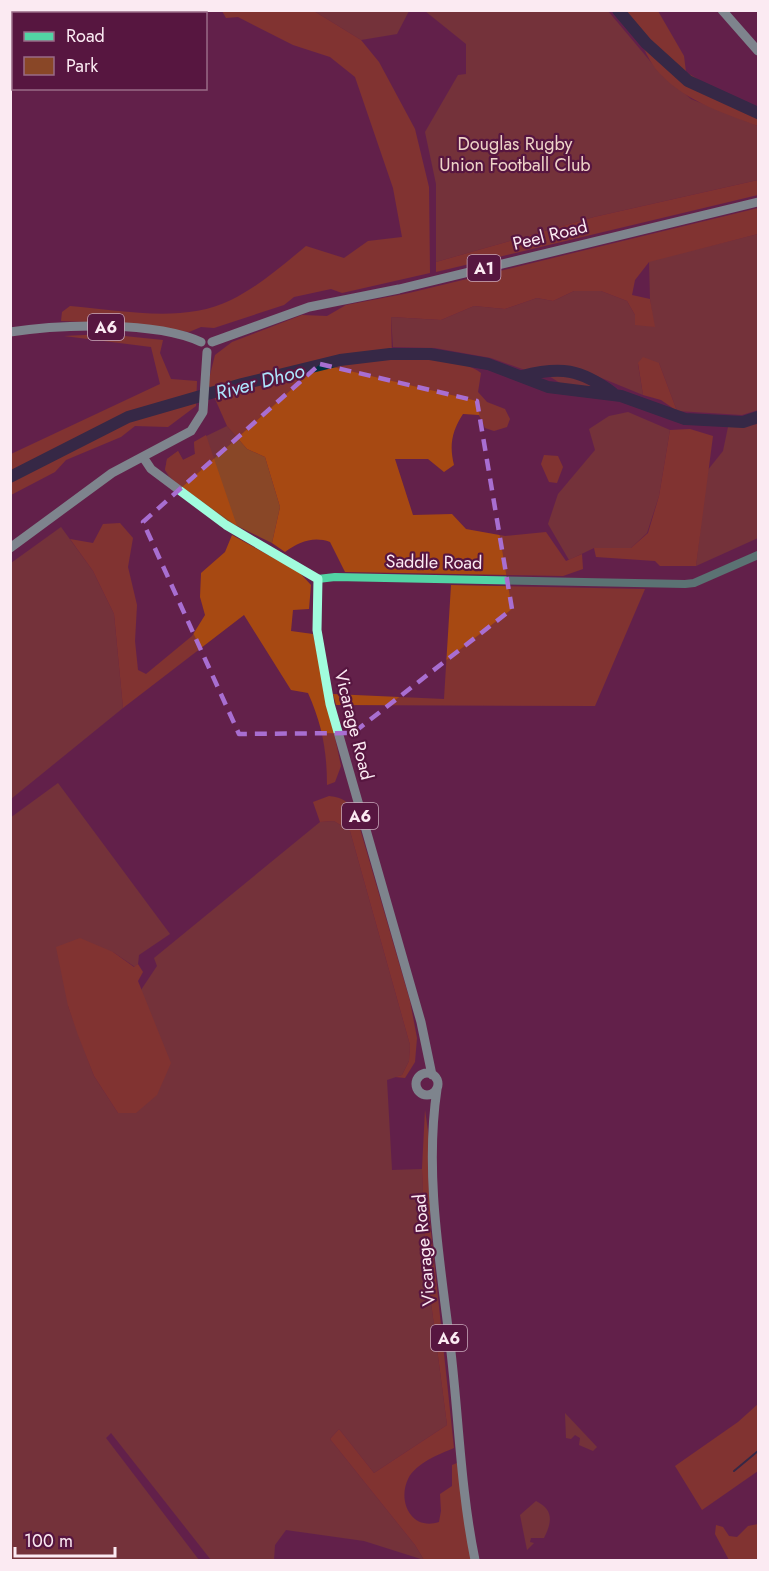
<svg xmlns="http://www.w3.org/2000/svg" width="769" height="1571" viewBox="0 0 769 1571" font-family="Jost,sans-serif">
<style>
.green{fill:#894727}
.forest{fill:#a74912}
.lines{fill:none;stroke-linecap:round;stroke-linejoin:round}
.stream{stroke:#003141;stroke-width:2}
.river{stroke:#003141;stroke-width:12}
.secondary{stroke:#52d4a4;stroke-width:8}
.trunk{stroke:#a1fcdd;stroke-width:9}
.marked{fill:none;stroke:#a86ed1;stroke-width:4.5;stroke-dasharray:12 8;stroke-linejoin:round}
.labels{text-anchor:middle;dominant-baseline:central;stroke-width:4.5;stroke-linejoin:round;paint-order:stroke}
.shield{fill:#571640;stroke:#caaabd;stroke-width:1.5}
.shield-label{font-size:16px;font-weight:bold;fill:#fbeaf2}
.park-label{font-size:18px;fill:#eed4c8;stroke:#571640}
.street-label{font-size:18px;fill:#fbeaf2;stroke:#571640}
.water-label{font-size:20px;font-style:italic;fill:#ace6fe;stroke:#571640}
</style>
<rect width="100%" height="100%" fill="#63214a"/>
<path class="green" d="M10 11 11 10 84 11 80 14H14L13 40H11Z
M314 11H409L397 34 361 40Z
M425 11H608L655 67 691 99 758 126V180L594 217 436 262V184L425 132 458 75 466 74V44Z
M758 234V410L742 415 677 411 659 363 638 364 643 395 582 370 554 365 525 370 491 358 435 348 393 347 391 317 441 320 474 306 505 309 537 298 553 301 574 291H601L627 301 635 315 654 327 650 299 649 261Z
M554 371 584 376 594 385 578 389 563 385 546 374Z
M628 412 670 430 659 496 647 533 631 548H594L569 560 548 524 558 494 595 450 589 429 609 416Z
M758 424V538L696 566 707 471 723 451 728 427Z
M227 426 247 449 265 457 280 507 272 543 227 521 169 477 165 470 167 459 178 451 183 460 195 454 194 442Z
M61 527 93 571 114 614 123 708 11 799V563Z
M58 783 170 934 139 955 138 964 135 967 113 952 68 1006 94 1076 118 1113H136L151 1019 141 990 157 966 154 958 320 822 334 821 350 831 410 1045 409 1061 402 1075 387 1080 392 1170 422 1169 426 1264 447 1425 374 1473 339 1429 330 1439 415 1545 424 1560 364 1541 286 1530 275 1545 274 1560H211L111 1433 106 1438 199 1560H11L10 818Z
M565 1413 597 1447 593 1451 579 1445 580 1438 575 1435 571 1439 566 1438Z
M536 1501C554 1510 552 1522 544 1538H531L530 1542 534 1543 527 1550 520 1515Z"/>
<path class="forest" d="M222 11H314L361 40 379 62 415 129 429 187 430 273 342 293 331 289 294 297 284 305 214 328 201 327 189 332 138 324 61 321 62 312 70 306C121 310 183 324 231 300 258 287 283 265 306 246L344 258 368 241 402 237 393 188 355 77 330 57 293 45 238 17 226 18Z
M625 11H658L684 56 686 72 758 116V126C721 112 681 100 655 68 642 51 638 28 625 11Z
M758 180V195L436 272V262L594 217Z
M758 208V234L649 262 635 280 632 295 650 299 655 327 635 325V315L627 301 601 291H574L553 301 537 298 505 309 474 306 441 320 391 317 392 357C416 358 462 358 481 373L478 392 487 402 505 409 510 419 507 427 494 431 485 428 479 415 463 414C452 431 449 445 454 465L444 472 428 459H395L413 515 452 514 466 529 505 536 546 532 566 561 582 554 583 569 563 576 345 572 330 542C313 536 299 542 285 552L272 543 280 507 265 457 247 449 227 426 208 383 215 355 232 342 302 315 327 316 346 305 409 293Z
M105 334 163 340 160 353 171 379 197 381 196 406 168 427 135 426 121 437 66 460 55 472 11 495V454L160 384 151 347 64 336Z
M643 357 659 363 677 411 661 400 643 395 638 363Z
M690 429 713 436 696 566H660L655 561 596 557 594 548H631L648 533 659 496 670 430Z
M206 435 237 526 175 482 165 470 167 459 178 451 183 460 195 454 194 442Z
M544 455 558 456 563 467 557 483 549 482 541 464Z
M120 523 133 538 128 567 137 605 135 641 138 670 146 674 192 636 205 615 200 597 201 573 225 552 232 535 299 572 311 585 309 609 293 610 291 631 313 634 341 766 335 782 327 785C327 751 322 724 308 693L291 690 244 615 123 708 114 614 93 571 70 539 93 543 103 524Z
M451 585 645 589 595 706 336 705 333 694 444 699Z
M329 796C359 800 344 812 359 825L410 1001 417 1038 415 1062 405 1078 395 1077 402 1075 409 1061 410 1045 350 831 334 821 320 822 313 802Z
M80 938 113 952 134 967 138 964 143 972 138 981 171 1063 157 1095 136 1113H118L94 1076 78 1035 68 1006 56 947Z
M425 1110 430 1145V1222L454 1448C439 1454 416 1463 408 1479 397 1502 412 1531 439 1522L441 1511 440 1494 452 1486V1465L457 1463 471 1560H424L415 1545 330 1439 339 1429 374 1473 447 1425 426 1264 422 1169Z
M758 1404V1471L702 1510 675 1466 738 1422Z
M758 1524V1560H729L715 1534 716 1525 723 1527 729 1536 737 1537 748 1526Z"/>
<g class="lines">
<path class="stream" d="M734 1471 758 1451"/>
<path class="river" d="M618 10 646 43 688 81 758 113
M522 376C561 366 580 369 613 393
M10 477 128 417 242 384 340 360 390 354H430L488 364 548 387 621 396 685 419 743 422 758 417"/>
<path class="secondary" d="M318 579 335 577 685 584 694 583 758 555"/>
<path class="trunk" d="M722 10 758 51
M10 332C60 324 156 321 201 342
M212 342 309 307 399 289 758 202
M143 457 151 469 226 525 318 579 317 630 330 704 421 1022 432 1075
M10 548 112 473 191 431 203 412 207 352
M416 1084a11 11 0 1 1 22 0a11 11 0 1 1-22 0Z
M437 1089C424 1176 441 1266 451 1352 459 1422 461 1492 475 1560"/>
</g>
<path d="M0 0H769V1571H0ZM320 364 477 401 512 609 353 733 239 734 143 522Z" fill="#63214a" fill-opacity=".55" fill-rule="evenodd"/>
<path class="marked" d="M320 364 477 401 512 609 353 733 239 734 143 522Z"/>
<g class="labels">
<g class="shield">
<rect x="467.5" y="255" width="33" height="26" rx="4.5"/>
<rect x="88" y="314" width="36" height="26" rx="4.5"/>
<rect x="342" y="803" width="36" height="26" rx="4.5"/>
<rect x="431" y="1325" width="36" height="26" rx="4.5"/>
</g>
<g class="shield-label">
<text x="484" y="268">A1</text>
<text x="106" y="327">A6</text>
<text x="360" y="816">A6</text>
<text x="449" y="1338">A6</text>
</g>
<g class="park-label">
<text x="515" y="144">Douglas Rugby<tspan x="515" dy="21">Union Football Club</tspan></text>
</g>
<g class="street-label">
<text transform="translate(550 235) rotate(-14)">Peel Road</text>
<text transform="translate(434 562) rotate(1)">Saddle Road</text>
<text transform="translate(354 725) rotate(76)">Vicarage Road</text>
<text transform="translate(424 1250) rotate(-95)">Vicarage Road</text>
</g>
<g class="water-label">
<text transform="translate(260 382) rotate(-15)">River Dhoo</text>
</g>
</g>
<rect width="769" height="1571" fill="none" stroke="#fbeaf2" stroke-width="24"/>
<rect x="12" y="12" width="195" height="78" fill="#571640" stroke="#996b87" stroke-width="1.5"/>
<rect x="24" y="32" width="30" height="9" fill="#52d4a4" stroke="#996b87" stroke-width="1.5"/>
<text x="66" y="42" font-size="18" fill="#fbeaf2">Road</text>
<rect x="24" y="57" width="30" height="18" fill="#894727" stroke="#996b87" stroke-width="1.5"/>
<text x="66" y="72" font-size="18" fill="#fbeaf2">Park</text>
<path d="M15 1547v9h100v-9" fill="none" stroke="#fbeaf2" stroke-width="3"/>
<text x="24" y="1547" font-size="18" fill="#fbeaf2" stroke="#571640" stroke-width="4.5" paint-order="stroke">100 m</text>
</svg>
